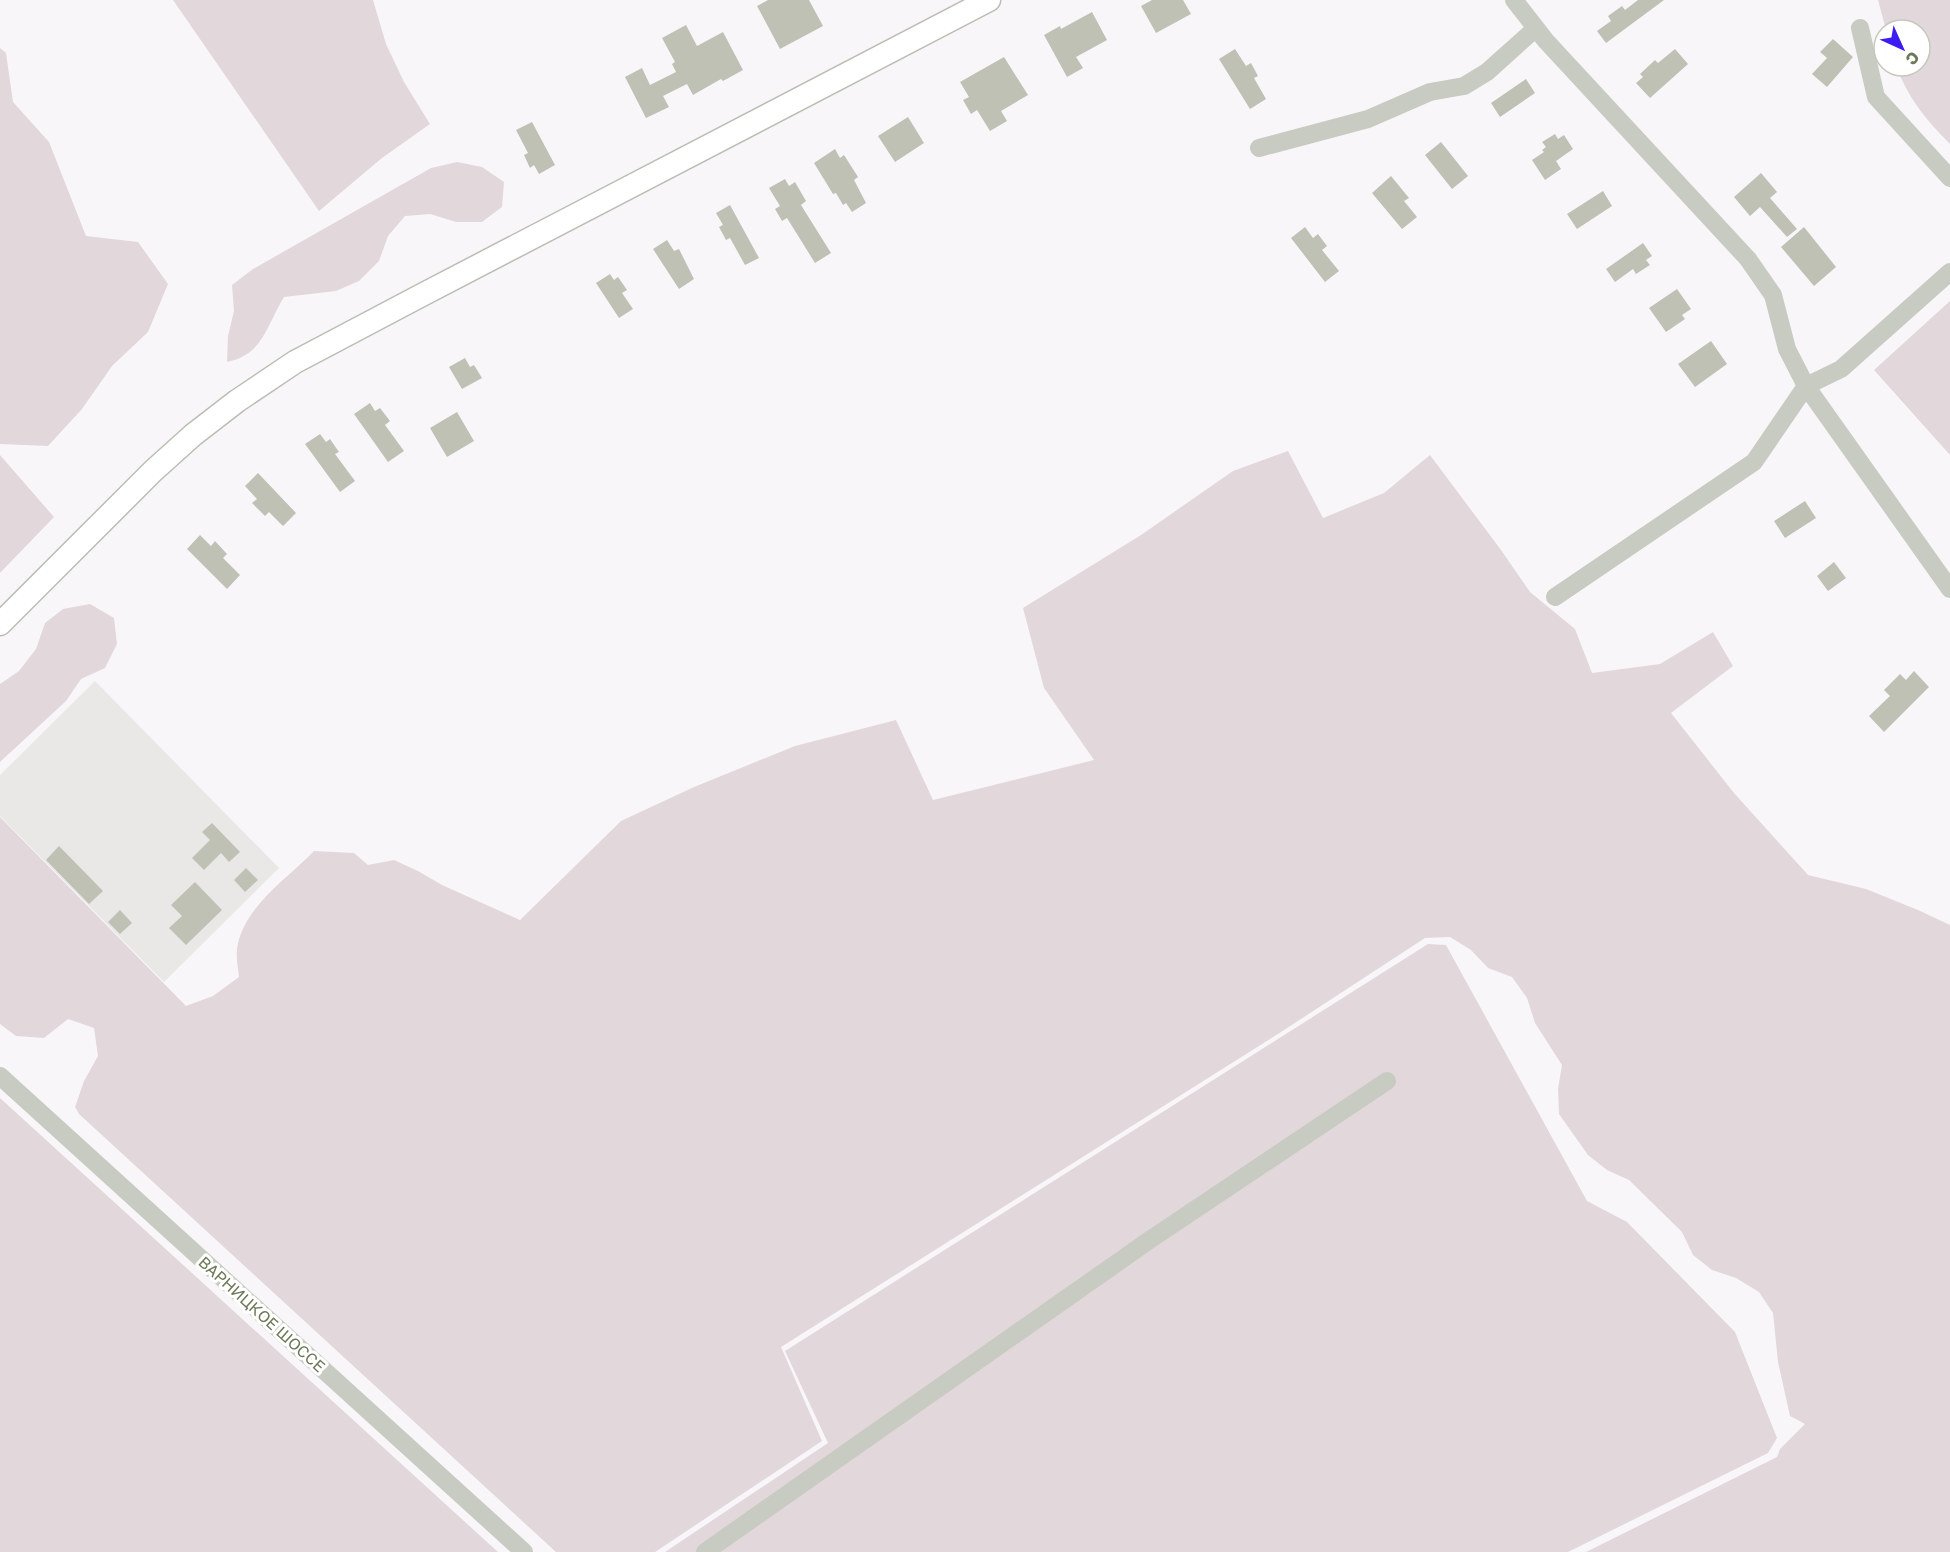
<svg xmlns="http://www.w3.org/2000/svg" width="1950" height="1552" viewBox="0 0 1950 1552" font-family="'Golos Text',sans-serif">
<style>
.built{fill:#e9e8e7}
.green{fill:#e2d7db}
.building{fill:#bec1b4}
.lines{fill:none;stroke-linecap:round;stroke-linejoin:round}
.major-casing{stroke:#babeb3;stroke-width:25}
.minor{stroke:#c8cbc2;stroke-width:18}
.major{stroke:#fff;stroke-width:22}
.labels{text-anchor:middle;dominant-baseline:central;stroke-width:6;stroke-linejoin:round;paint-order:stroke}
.street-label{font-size:16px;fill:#6d7858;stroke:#fff}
</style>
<rect width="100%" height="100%" fill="#f9f6f9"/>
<path class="built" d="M95 681 279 868 164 982 0 816V775Z"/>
<path class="green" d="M173 0H373L386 44 404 82 430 124 382 158 319 211Z
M1878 0H1950V144C1926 120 1908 98 1896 66H1920V30H1886Z
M0 48 6 53 13 102 49 142 86 236 138 242 168 284 148 332 112 366 82 409 48 446 0 444Z
M457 162 482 167 504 182 502 207 482 222H456L430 214 405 216 388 236 379 261 359 281 336 291 284 297C266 326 264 354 227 362L228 336 234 311 232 285 253 269 431 168Z
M1950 301V455L1874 370Z
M1288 451 1323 518 1384 493 1430 455 1501 550 1530 592 1575 629 1592 673 1660 664 1713 632 1733 666 1671 713 1734 793 1808 875 1866 889 1918 910 1950 925V1552H1586L1777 1457 1780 1449 1805 1424 1790 1416 1778 1362 1773 1313 1759 1292 1736 1278 1712 1270 1693 1255 1682 1232 1629 1180 1607 1170 1588 1155 1559 1114 1558 1089 1562 1065 1535 1023 1527 998 1512 977 1488 968 1471 950 1450 937 1425 938 1278 1034 781 1347 822 1441 655 1552H556L79 1114 75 1107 84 1081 98 1056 94 1028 68 1019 44 1038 16 1036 0 1024V817L186 1006 213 996 239 977C238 968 236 958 237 949 243 907 286 880 314 851L354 853 368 865 394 860 418 871 442 885 520 920 621 821 694 787 795 746 896 720 933 800 1094 760 1044 688 1023 608 1141 535 1233 471Z
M0 455 54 517 0 573Z
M90 604 114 618 117 644 105 668 81 679 66 701 0 762V684L19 671 36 649 45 623 63 609Z
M1428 944 1446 945 1587 1201 1627 1222 1735 1332 1777 1438 1768 1453 1568 1552H665L828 1443 785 1351Z
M0 1098 498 1552H0Z"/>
<path class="building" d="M768 0H809L823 26 780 49 757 6Z
M1152 0H1183L1191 14 1156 33 1141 6Z
M1638 0H1664L1606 43 1597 31 1611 21 1608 16 1622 6 1625 10Z
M1092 12 1107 40 1076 57 1083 68 1067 77 1044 35 1060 26 1061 29Z
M686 25 697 46 723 32 743 70 723 81 721 79 693 95 687 84 663 96 669 107 646 118 625 77 642 68 650 85 676 72 672 64 675 62 662 38Z
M1833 39 1853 57 1827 87 1812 74 1827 58 1820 52Z
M1235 49 1246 66 1251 63 1258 76 1254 78 1266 99 1250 109 1219 59Z
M1675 49 1688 64 1650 98 1636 83 1643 77 1640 74 1655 60 1658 63Z
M1004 57 1028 95 1001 111 1007 121 990 131 977 110 971 114 963 100 969 97 960 82Z
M1526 79 1535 93 1500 117 1491 103Z
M908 117 924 143 895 162 878 136Z
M532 122 555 165 539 174 534 165 530 168 524 155 528 153 516 130Z
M1555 134 1558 139 1564 135 1573 149 1556 161 1561 169 1545 180 1532 160 1544 152 1542 150 1546 147 1542 142Z
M1441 142 1468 176 1452 189 1425 155Z
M835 149 840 158 844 155 858 177 854 180 866 203 852 212 846 203 843 205 836 193 833 194 814 163Z
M1761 173 1777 192 1770 198 1797 229 1787 237 1760 207 1750 216 1734 197Z
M1391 176 1409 198 1404 201 1417 217 1402 229 1372 193Z
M785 179 789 186 795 182 806 201 801 205 831 253 815 263 787 218 782 221 775 209 780 206 769 188Z
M1603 191 1612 206 1577 229 1567 214Z
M730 205 759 258 745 265 730 238 726 240 719 227 723 225 716 213Z
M1305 227 1313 238 1318 234 1327 246 1322 250 1339 271 1325 282 1291 238Z
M1804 227 1836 267 1814 286 1781 247Z
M667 240 674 251 679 249 694 279 679 289 653 249Z
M1643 243 1652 256 1646 260 1650 265 1636 274 1633 269 1615 282 1606 269Z
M610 274 614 280 618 277 627 290 622 293 633 309 619 318 596 283Z
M1677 289 1691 309 1682 315 1685 319 1666 332 1649 308Z
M1711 341 1727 364 1695 387 1678 364Z
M465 358 470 367 474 365 482 378 462 389 449 367Z
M370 403 375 411 380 408 390 421 385 425 404 451 388 462 354 414Z
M457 412 474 441 447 457 430 428Z
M320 434 326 442 330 439 339 452 335 454 355 481 340 492 305 444Z
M258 473 296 513 283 526 269 512 265 516 252 503 257 499 245 486Z
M1805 501 1816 518 1785 538 1774 521Z
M200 535 211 546 215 541 227 554 223 558 240 575 227 589 187 549Z
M1834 562 1846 578 1828 591 1817 576Z
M1914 671 1929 687 1884 732 1869 716 1890 696 1884 690 1900 674 1906 680Z
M212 823 240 852 229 862 221 853 204 870 192 858 210 840 202 832Z
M59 846 103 891 89 904 46 860Z
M246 868 258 880 245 892 234 880Z
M195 882 222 910 186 945 169 928 182 916 171 905Z
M120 910 132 923 120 934 108 922Z"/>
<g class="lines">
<defs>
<path id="major" d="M0 624 153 471 193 435 237 401 295 362 420 296 989 0"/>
</defs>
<use href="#major" class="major-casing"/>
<path class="minor" d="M1514 0 1546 41 1748 259 1773 295 1787 349 1806 386 1950 589
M1860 28 1876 97 1950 178
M1259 148 1368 119 1430 92 1464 86 1487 72 1536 28
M1555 597 1754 462 1806 386 1841 369 1950 272
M0 1076 524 1552
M705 1552 1151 1239 1387 1081"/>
<use href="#major" class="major"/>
</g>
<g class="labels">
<g class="street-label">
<text transform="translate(262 1314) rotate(42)">ВАРНИЦКОЕ ШОССЕ</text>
</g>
</g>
<g transform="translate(1902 48) rotate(135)"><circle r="28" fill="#ffffff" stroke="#c5c9bc" stroke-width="1.5"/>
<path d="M0-4.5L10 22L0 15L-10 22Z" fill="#3c1cf3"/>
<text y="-9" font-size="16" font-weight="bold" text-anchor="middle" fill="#6d7858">С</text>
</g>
</svg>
